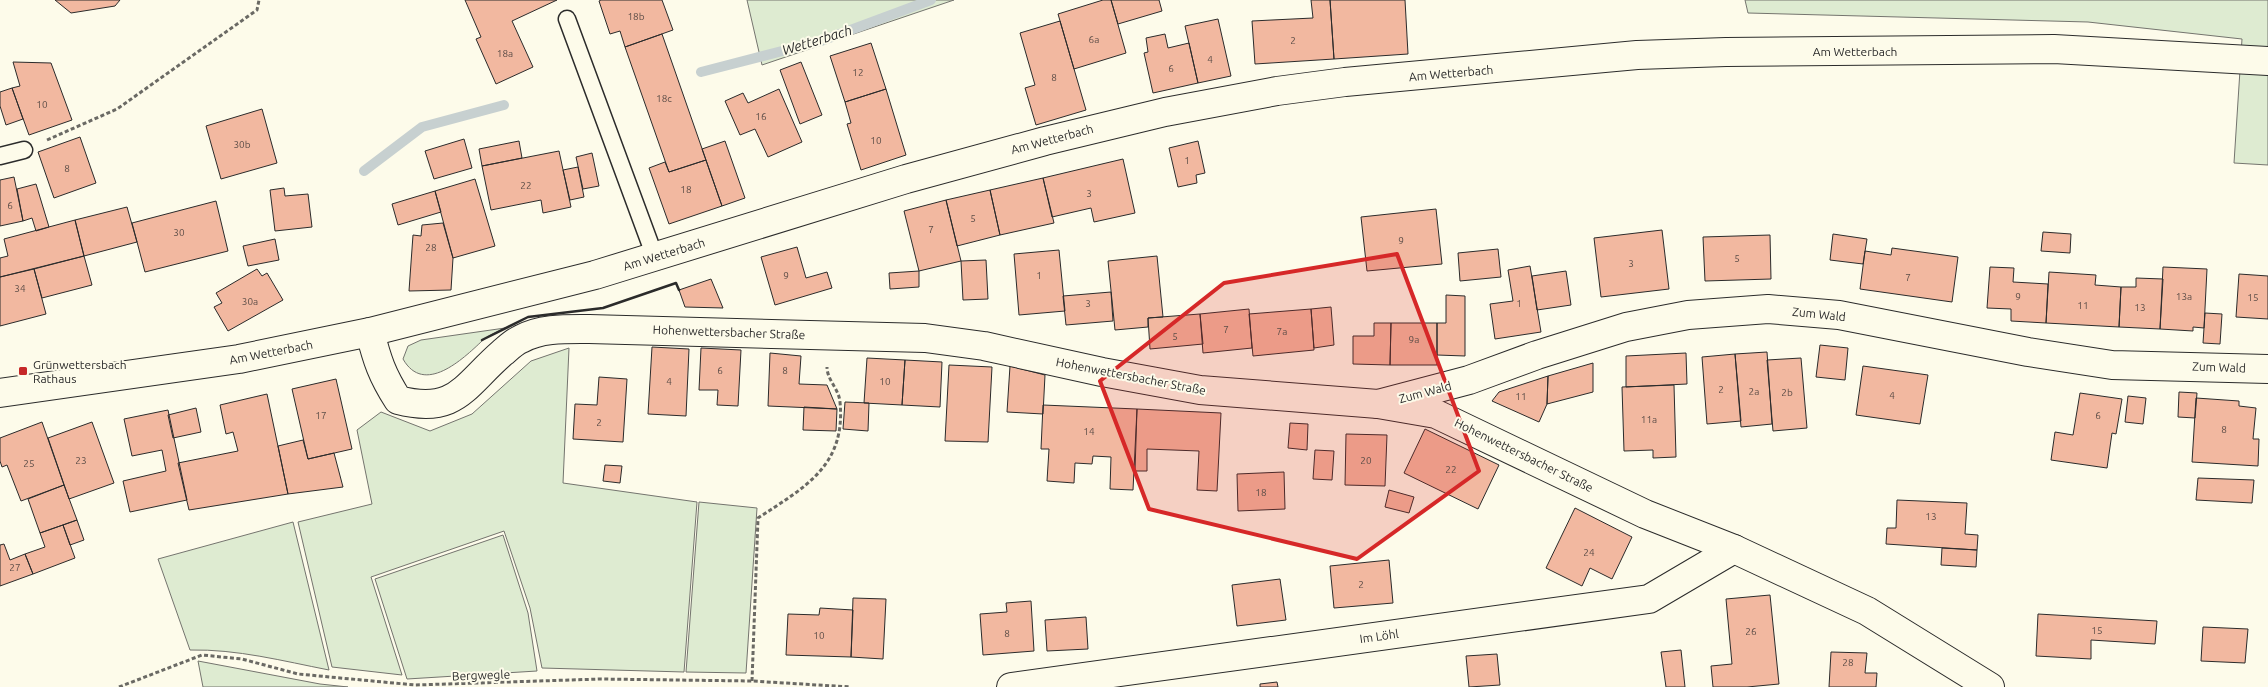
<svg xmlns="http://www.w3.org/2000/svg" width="2268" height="687" viewBox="0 0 2268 687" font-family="Ubuntu,sans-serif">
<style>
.green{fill:#deebd1;stroke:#74746e}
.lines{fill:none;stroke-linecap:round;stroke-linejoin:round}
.stream{stroke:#c7d0d0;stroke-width:10}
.building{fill:#f2b8a0;stroke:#2b2b2b}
.service-casing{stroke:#2b2b2b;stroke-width:19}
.minor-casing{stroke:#2b2b2b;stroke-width:30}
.tertiary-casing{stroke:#2b2b2b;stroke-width:30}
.secondary-casing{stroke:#2b2b2b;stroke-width:30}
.path{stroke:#6a6964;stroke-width:3;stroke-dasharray:4 2.5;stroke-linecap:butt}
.service{stroke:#fdfbea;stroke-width:16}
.minor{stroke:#fdfbea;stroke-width:28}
.tertiary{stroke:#fdfbea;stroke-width:28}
.secondary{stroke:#fdfbea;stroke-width:28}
.wall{stroke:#2b2b2b;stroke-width:2.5}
.marked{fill:#d62828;fill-opacity:0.2;stroke:#d62828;stroke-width:4;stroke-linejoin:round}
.poi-dot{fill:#c62828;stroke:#fdfbea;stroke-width:2}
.labels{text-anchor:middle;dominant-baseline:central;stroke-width:4;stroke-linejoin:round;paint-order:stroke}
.number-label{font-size:10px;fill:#5d4e48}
.street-label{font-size:12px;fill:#2b2b2b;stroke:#fdfbea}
.poi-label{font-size:12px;fill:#2b2b2b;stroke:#fdfbea;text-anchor:start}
.water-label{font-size:14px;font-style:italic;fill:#2b2b2b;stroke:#fdfbea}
</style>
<rect width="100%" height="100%" fill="#fdfbea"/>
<path class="green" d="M747 0H954L762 65Z
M1745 0H2268V165L2234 163 2242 39 2088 22 1748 13Z
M505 328C498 332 488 335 482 341 463 359 424 396 403 359L408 346 421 340Z
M569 348 563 483 697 502 684 672 542 668 530 608 504 531 371 577 402 675 332 667 298 522 372 504 357 430 381 412 430 431 472 414 531 361Z
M699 502 757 508 746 673 686 672Z
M293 522 329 670C283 661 237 649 190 650L158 559Z
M503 535 528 613 537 671 407 679 375 579Z
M198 661 320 684 348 687H203Z"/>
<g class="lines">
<path class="stream" d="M701 72 821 41 931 0
M364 171 422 127 504 105"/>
</g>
<path class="building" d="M55 0H120L115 6 71 13Z
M465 0H557L512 21 533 67 496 84 476 39 481 37Z
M601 0H662L673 30 625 47 620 31 610 34 599 1Z
M1103 0H1111L1126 53 1074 69 1058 14Z
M1111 0H1159L1162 11 1118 24Z
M1311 0H1330L1334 59 1255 64 1252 21 1313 18Z
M1330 0H1405L1408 54 1334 59Z
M1218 19 1231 76 1198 83 1185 26Z
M1060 21 1086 110 1036 125 1025 88 1035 85 1020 33Z
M662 34 706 160 669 172 625 47Z
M1165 34 1168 48 1189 43 1198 83 1153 93 1144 53 1148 52 1146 38Z
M871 43 886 89 845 102 830 56Z
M13 62 51 63 72 120 29 135 12 88 20 86Z
M801 62 822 115 800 124 780 70Z
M12 88 23 119 6 125 0 106V92Z
M779 89 802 142 768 157 755 129 740 135 725 101 743 93 748 103Z
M886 89 906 155 861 170 847 124 851 123 845 102Z
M262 109 277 163 221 179 206 126Z
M80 137 96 183 54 198 38 152Z
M464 139 472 168 434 179 425 151Z
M519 141 522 158 482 166 479 149Z
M725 141 745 198 722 206 702 149Z
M1198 141 1205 173 1196 175 1197 183 1178 187 1169 148Z
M559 151 571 207 543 213 541 200 491 210 482 166Z
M592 153 599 186 583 189 576 157Z
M1123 159 1135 213 1094 222 1091 208 1052 217 1043 178Z
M706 160 722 206 669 224 649 168 665 162 669 172Z
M578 167 584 197 570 200 563 170Z
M14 177 23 221 0 226V180Z
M1043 178 1054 223 1000 235 990 190Z
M475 179 495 246 453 258 435 191Z
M36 184 49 227 36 231 32 218 23 221 17 189Z
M284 188 285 196 308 194 312 227 275 231 270 190Z
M990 190 1000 235 957 246 946 200Z
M435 191 441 212 398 225 392 204Z
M946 200 961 261 919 271 904 211Z
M216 201 228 251 145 272 132 223Z
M127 207 137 242 84 256 75 220Z
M1436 209 1442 264 1367 271 1361 217Z
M75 220 84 256 0 277V258L8 256 4 239Z
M443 223 453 258 451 290 409 291 413 235 421 236 422 225Z
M1662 230 1669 289 1601 297 1594 238Z
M2043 232 2071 234 2070 253 2041 251Z
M1833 234 1867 239 1863 264 1830 260Z
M1770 235 1771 279 1705 281 1703 237Z
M275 239 279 260 248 266 243 246Z
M797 247 806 278 827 272 832 288 775 305 761 257Z
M1892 248 1958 257 1952 302 1860 289 1865 251 1891 255Z
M1498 249 1501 277 1460 281 1458 253Z
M1059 250 1065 311 1019 315 1014 254Z
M84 256 92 285 42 298 34 269Z
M1157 256 1163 317 1148 318V327L1115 330 1108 261Z
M986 260 988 299 963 300 961 261Z
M1530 266 1541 332 1495 339 1490 304 1513 301 1508 270Z
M1990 267 2014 268 2013 282 2048 284 2046 323 2011 321V309L1987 308Z
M2163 267 2207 269 2204 328 2193 327V331L2160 329Z
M34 269 46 314 0 326V277Z
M257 269 262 276 267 273 283 300 228 331 214 307 222 303 216 293Z
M919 271V287L890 289 889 273Z
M1566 271 1571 305 1537 310 1532 276Z
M2049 272 2096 275 2095 285 2121 287 2119 327 2046 323Z
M2239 274 2268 276V319L2236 317Z
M2136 278 2163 279 2160 329 2119 327 2121 287H2136Z
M711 279 723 308 685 307 679 290Z
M1111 292 1113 321 1066 325 1063 296Z
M1446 295 1465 296V356L1437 355V323H1446Z
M1331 307 1334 345 1314 348 1311 309Z
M1249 309 1252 348 1203 353 1200 314Z
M1311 309 1314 350 1253 356 1249 314Z
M2205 313 2222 314 2220 344 2203 343Z
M1200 314 1203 344 1150 349 1148 318Z
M1374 323H1391L1390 365 1353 364V336H1374Z
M1391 323H1437V365H1390Z
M1820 345 1848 348 1845 380 1816 377Z
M652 347 689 349 686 416 648 414Z
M701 348 741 350 738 406 717 405 718 390H699Z
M1767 352 1772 424 1741 427 1735 354Z
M770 353 801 356 799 384 827 385 837 409 768 406Z
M1686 353 1687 384 1626 387V356Z
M1735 354 1741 421 1707 424 1702 357Z
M867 358 905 360 902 405 864 403Z
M1801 358 1807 428 1773 431 1767 360Z
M905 360 942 362 940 407 902 405Z
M1593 363V392L1547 404 1548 376Z
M949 365 992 367 988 442 945 441Z
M1010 366 1045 375 1043 414 1007 412Z
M1863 366 1928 375 1920 424 1856 415Z
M1548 376 1547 404 1539 422 1492 401 1499 392Z
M599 377 627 379 623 442 573 439 575 404 597 405Z
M336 379 352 449 308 459 292 389Z
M1674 385 1676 457 1653 458V450L1624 451 1622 387Z
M2179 392 2197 393 2195 418 2178 417Z
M2080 393 2122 399 2116 434 2112 433 2107 468 2051 460 2055 432 2073 435Z
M267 394 288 494 189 510 178 463 238 451 233 432 226 434 220 405Z
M2128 396 2146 398 2143 424 2125 422Z
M2196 398 2239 401V406L2256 408 2253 439H2259L2258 466 2192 462Z
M845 402 869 403 868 431 843 429Z
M1043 405 1137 409 1133 490 1110 489 1111 457 1093 456 1092 464 1075 463 1074 483 1047 481 1049 449H1041Z
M804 407 837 409 836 431 803 430Z
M196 408 201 432 173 438 168 415Z
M1137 409 1221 413 1217 491 1197 490 1199 451 1147 449V471H1135Z
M168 410 187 500 130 512 123 481 166 471 162 450 132 456 124 419Z
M42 422 64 485 21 501 7 465 2 467 0 461V438Z
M92 422 114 483 69 499 48 438Z
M1290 423 1308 424 1307 450 1288 448Z
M1425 429 1499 465 1478 509 1404 473Z
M1346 434 1387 435 1385 486 1345 485Z
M303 440 308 459 334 453 343 487 288 494 278 446Z
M1315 450 1334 451 1332 480 1313 479Z
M605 465 622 466 620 483 603 481Z
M1284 472 1285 509 1238 511 1237 474Z
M2198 478 2254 480 2252 503 2196 500Z
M64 485 77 520 40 533 28 499Z
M1389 490 1414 497 1409 513 1385 507Z
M1897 500 1967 503 1965 534 1978 535 1977 550 1886 544 1887 528H1896Z
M1575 508 1632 537 1612 579 1590 568 1582 586 1546 568Z
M77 520 84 540 70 545 63 525Z
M63 525 75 558 33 574 25 554 45 547 40 533Z
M4 544 10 560 25 554 33 574 0 586V545Z
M1942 548 1977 550 1976 567 1941 565Z
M1389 560 1393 603 1334 608 1330 566Z
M1280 579 1286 620 1237 626 1232 585Z
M1770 595 1779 684 1747 687H1713L1711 666 1732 664 1726 599Z
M853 598 886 599 883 659 851 657Z
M1031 601 1034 651 983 655 980 614 1007 612 1006 603Z
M820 608 853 610 851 657 786 655 788 614 819 615Z
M2038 614 2157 621 2155 644 2091 640V659L2036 656Z
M1086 617 1088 649 1047 651 1045 620Z
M2203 627 2248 629 2245 663 2201 661Z
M1681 650 1685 687H1666L1661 652Z
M1831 652 1867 653 1865 673H1877L1876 687H1829Z
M1497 654 1500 685 1469 687 1466 656Z
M1277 682 1278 687H1260V684Z"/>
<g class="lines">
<defs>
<path id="service" d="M567 19 655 257
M0 156 24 150"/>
<path id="minor" d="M1378 404 1469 380 1537 355 1626 327 1688 315 1768 309 1839 315 2028 352 2112 365 2268 369
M1011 687 1649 599 1734 549"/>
<path id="tertiary" d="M370 332C377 360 382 375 398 400 456 415 464 386 502 353 508 348 514 342 521 339 541 328 566 329 589 329L925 338 984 346 1102 372 1200 390 1378 404 1436 414 1645 514 1734 549 1867 611 1990 687"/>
<path id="secondary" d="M0 393 239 359 370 332 595 275 906 179 1045 141 1165 112 1277 91 1345 82 1637 55 1726 52 2054 49 2268 61"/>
</defs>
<use href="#service" class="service-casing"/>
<use href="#minor" class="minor-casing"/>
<use href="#tertiary" class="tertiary-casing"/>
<use href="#secondary" class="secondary-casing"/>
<path class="path" d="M47 140 117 109 257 10 259 0
M752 681 758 518C805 487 846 466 840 402 839 389 827 380 827 367
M119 687 202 655 242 659 298 674 415 685 601 679 752 681 851 687"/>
<use href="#service" class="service"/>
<use href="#minor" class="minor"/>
<use href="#tertiary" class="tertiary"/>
<use href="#secondary" class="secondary"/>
<path class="wall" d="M482 340 528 317 603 308 676 283 679 290"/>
</g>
<path class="marked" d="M1397 254 1479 471 1357 559 1149 509 1100 381 1224 283Z"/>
<rect class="poi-dot" x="18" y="366" width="10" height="10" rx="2.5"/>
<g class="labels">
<g class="number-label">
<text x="636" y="16">18b</text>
<text x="1094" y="39">6a</text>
<text x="1293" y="40">2</text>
<text x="505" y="53">18a</text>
<text x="1210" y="59">4</text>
<text x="1171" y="68">6</text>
<text x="858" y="72">12</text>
<text x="1054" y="77">8</text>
<text x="664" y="98">18c</text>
<text x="42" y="104">10</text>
<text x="761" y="116">16</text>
<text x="876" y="140">10</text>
<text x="242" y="144">30b</text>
<text x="1187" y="160">1</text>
<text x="67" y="168">8</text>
<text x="526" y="185">22</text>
<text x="686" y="189">18</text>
<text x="1089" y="193">3</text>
<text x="10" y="205">6</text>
<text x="973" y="218">5</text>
<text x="931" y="229">7</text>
<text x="179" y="232">30</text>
<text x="1401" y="240">9</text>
<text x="431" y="247">28</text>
<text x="1737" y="258">5</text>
<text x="1631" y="263">3</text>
<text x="786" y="275">9</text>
<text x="1039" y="275">1</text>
<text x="1908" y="277">7</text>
<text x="20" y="288">34</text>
<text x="2018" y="296">9</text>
<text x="2184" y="296">13a</text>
<text x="2253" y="297">15</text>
<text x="250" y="301">30a</text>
<text x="1088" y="303">3</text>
<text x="1519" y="303">1</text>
<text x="2083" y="305">11</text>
<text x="2140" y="307">13</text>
<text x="1226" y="329">7</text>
<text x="1282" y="331">7a</text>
<text x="1175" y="336">5</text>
<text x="1414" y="339">9a</text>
<text x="720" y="370">6</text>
<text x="785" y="370">8</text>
<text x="669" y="381">4</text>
<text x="885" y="381">10</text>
<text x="1721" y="389">2</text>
<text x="1754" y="391">2a</text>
<text x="1787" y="392">2b</text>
<text x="1892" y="395">4</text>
<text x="1521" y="396">11</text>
<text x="321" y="415">17</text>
<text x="2098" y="415">6</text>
<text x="1649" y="419">11a</text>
<text x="599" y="422">2</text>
<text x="2224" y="429">8</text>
<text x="1089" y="431">14</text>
<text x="81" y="460">23</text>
<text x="1366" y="460">20</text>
<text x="29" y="463">25</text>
<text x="1451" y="469">22</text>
<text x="1261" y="492">18</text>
<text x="1931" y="516">13</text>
<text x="1589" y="552">24</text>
<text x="15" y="567">27</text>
<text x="1361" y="584">2</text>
<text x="2097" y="630">15</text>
<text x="1751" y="631">26</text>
<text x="1007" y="633">8</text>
<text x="819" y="635">10</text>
<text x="1848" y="662">28</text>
</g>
<g class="street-label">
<text x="1855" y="51">Am Wetterbach</text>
<text transform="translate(1451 73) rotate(-5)">Am Wetterbach</text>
<text transform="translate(1052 139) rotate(-15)">Am Wetterbach</text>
<text transform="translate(664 254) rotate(-17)">Am Wetterbach</text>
<text transform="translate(1819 314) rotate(6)">Zum Wald</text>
<text transform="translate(729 332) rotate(2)">Hohenwettersbacher Straße</text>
<text transform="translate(271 352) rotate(-11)">Am Wetterbach</text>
<text transform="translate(2219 367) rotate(2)">Zum Wald</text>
<text transform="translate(1131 376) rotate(11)">Hohenwettersbacher Straße</text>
<text transform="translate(1425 392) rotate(-15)">Zum Wald</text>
<text transform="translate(1524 455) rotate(26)">Hohenwettersbacher Straße</text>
<text transform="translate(1379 636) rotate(-8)">Im Löhl</text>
<text transform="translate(481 675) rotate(-2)">Bergwegle</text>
</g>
<g class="poi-label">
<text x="33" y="364">Grünwettersbach<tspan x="33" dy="14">Rathaus</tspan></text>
</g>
<g class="water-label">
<text transform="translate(817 40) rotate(-17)">Wetterbach</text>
</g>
</g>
</svg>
